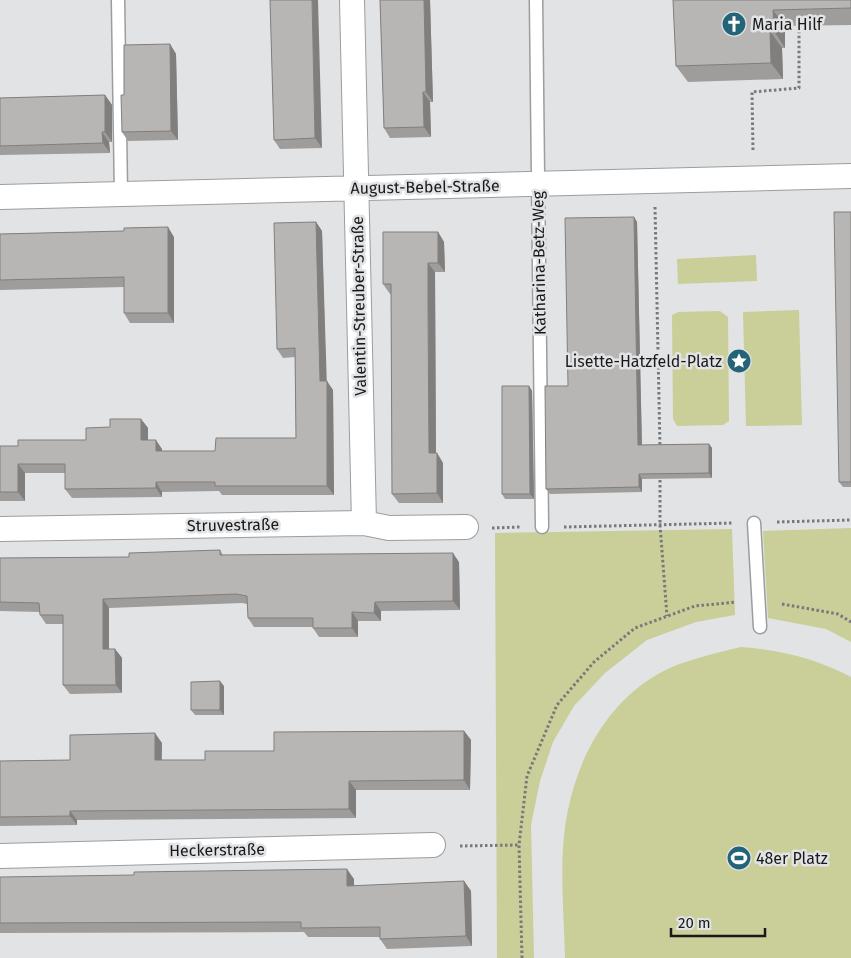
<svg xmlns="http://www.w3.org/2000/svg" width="851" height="958" viewBox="0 0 851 958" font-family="'Fira Sans',sans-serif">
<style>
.green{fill:#cace98}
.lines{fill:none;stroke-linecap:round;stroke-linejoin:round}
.service-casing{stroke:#9b9d9e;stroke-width:15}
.minor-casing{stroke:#9b9d9e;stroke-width:26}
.path{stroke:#78797a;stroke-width:3;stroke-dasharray:2.5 2.5;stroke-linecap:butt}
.service{stroke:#fff;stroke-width:12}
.minor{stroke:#fff;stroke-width:24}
.wall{fill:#9e9d9b}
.shaded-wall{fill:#817f7e}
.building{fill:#b8b6b4;stroke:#817f7e}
.labels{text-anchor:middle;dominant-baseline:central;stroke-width:5;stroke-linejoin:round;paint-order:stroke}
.poi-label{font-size:16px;fill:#19191a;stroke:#e2e3e5;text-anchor:start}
.street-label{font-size:16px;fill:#19191a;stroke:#e2e3e5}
</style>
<rect width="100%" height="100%" fill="#e2e3e5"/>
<path class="green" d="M756 255 757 281 678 284 677 259Z
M799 310 802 425 746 426 743 312Z
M720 311 728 317 729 421 723 425 677 426 673 419 672 315 678 312Z
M851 528V642L826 629 768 618 763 531Z
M732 529 735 615 696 622 647 640 605 673 574 706 553 742 540 781 531 825 534 958H497L495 533Z
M741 647C781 650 815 658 851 677V958H565C564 910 558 857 568 810 579 755 609 702 658 674 683 660 713 654 741 647Z"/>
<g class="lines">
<defs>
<path id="service" d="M118 0 121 194
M536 0 542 527
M754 523 760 627"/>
<path id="minor" d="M352 0 364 523
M0 197 851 176
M0 529 364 523 389 528 466 527
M0 856 433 845"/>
</defs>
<use href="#service" class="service-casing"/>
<use href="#minor" class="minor-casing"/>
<path class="path" d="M753 150 752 92 799 88V23
M655 207 660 448
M660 475V525L667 616
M777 522 851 520
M564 527 733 523
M492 528 520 527
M782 604 838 614 851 622
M460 846 519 845
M522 958 519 845 527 776 557 705 594 662 635 628 695 606 736 602"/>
<use href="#service" class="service"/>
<use href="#minor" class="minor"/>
</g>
<path class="wall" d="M270 0 322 148 280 149 274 140Z
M380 0H430L433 102H430L431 137 390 138 384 128Z
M673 0H851V25L785 26V48H782L783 79 688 82 676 66Z
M170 44 176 54 178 140 128 141 122 132 124 95Z
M105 95 112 105V142H109L110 153 0 155V98Z
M851 212V487H843L839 482Z
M634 217 637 222 642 445 709 444 712 448V478L642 479V492L550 494 546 489 568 386Z
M316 222 322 231 326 381 333 390 334 495H222L219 491 162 492V497L72 498 65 489V473H25V501H0V446H18L86 440 110 427 141 419 148 428V440L162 449V451H215L296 438 295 357 283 358 277 349Z
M124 231 174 237V323H130L124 313V287L0 290V234Z
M438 232 444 242 445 272H435L436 453H437L443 463V503H399L392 494 391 294H390L383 284Z
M529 386 532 391 534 499H505L502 494Z
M220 550 223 555 459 562 460 610 381 611V621H358V637H319L313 628V627H254L248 618 247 604 242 603 109 608V649H115L122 658V693L70 694 63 685V624H46L40 615V612L0 611V558L129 557Z
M224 686V715H195L191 710Z
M464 731 471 740 470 790H356V818L77 820V825L0 826V761L70 760 162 743V760H205L274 751Z
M0 877 354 879V886L464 881 471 891 472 946 387 949 380 939V937H308L304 932 0 933Z"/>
<path class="shaded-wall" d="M312 0H318L322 148 315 138Z
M424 0H430L433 102 426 92Z
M773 10 785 26V48L774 31Z
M770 31 782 48 783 79 771 63Z
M170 44 176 54 178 140 171 131Z
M423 92 430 102 431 137 424 127Z
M105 95 112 105V142L105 132Z
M102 132 109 142 110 153 103 143Z
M634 217 637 222 642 450 638 445Z
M316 222 322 231 327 388V381L333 390 334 495 327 486 320 381Z
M168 227 174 237V323L168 313Z
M438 232 444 242 445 272 438 263Z
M428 263 435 272 436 463 429 453Z
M529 386 532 391 534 499 530 494Z
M141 419 148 428V449L141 440Z
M156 440 162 449V460L156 451Z
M709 444 712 448V478L709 473Z
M437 453 443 463V503L437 493Z
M18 464 25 473V501L18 492Z
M639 474 642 479V492L639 487Z
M156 482 162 492V497L156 488Z
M453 553 459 562 460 610 453 601Z
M103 599 109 608V658L103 649Z
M375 602 381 611V621L374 613Z
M352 612 358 621V637L352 628Z
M115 649 122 658V693L116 685Z
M220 681 224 686V715L220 710Z
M464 731 471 740 470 790 464 780Z
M155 733 162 743 161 769 155 760Z
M349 781 356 790V818L349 809Z
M70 811 77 820V825L70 816Z
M347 869 354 879V896L347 886Z
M464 881 471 891 472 946 466 936Z"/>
<path class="building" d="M270 0H312L315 138 274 140Z
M380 0H424L426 92H423L424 127 384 128Z
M673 0H851V8L773 10 774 31H770L771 63 676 66Z
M170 44 171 131 122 132 121 95H124V45Z
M105 95V132H102L103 143 0 146V98Z
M834 212H851V482H839Z
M634 217 638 445 709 444V473L639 474V487L546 489 545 386H568L565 218Z
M316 222 320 381H327V486H215V482H156V488L65 489V464H18V492H0V446H18V440H86V428L110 427V419H141V440H156V451H215L216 438H296L295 348 277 349 274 223Z
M168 227V313H124V277L0 280V234L124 231V228Z
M383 232H438V263H428V307L429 453H437V493L392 494 391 284H383Z
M502 386H529L530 494H502Z
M220 550V555L453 553V601L375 602 374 613 352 612V628H313V618H248L247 596 236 594 103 599V649H115L116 685H63V615H40L39 603 0 602V558L129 557V553Z
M220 681V710H191V682Z
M464 731V780L349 781V809L70 811V816L0 817V761L70 760V735L155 733V760H205V751H274V732Z
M347 869V886L464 881 466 936 380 939V927L301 928V922L0 923V877L134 875V872Z"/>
<defs>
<symbol id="church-disc" viewBox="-11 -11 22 22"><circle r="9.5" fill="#246479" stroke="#e2e3e5"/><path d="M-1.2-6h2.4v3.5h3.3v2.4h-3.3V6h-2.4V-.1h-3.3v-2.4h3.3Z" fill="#fff"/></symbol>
<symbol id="sight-disc" viewBox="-11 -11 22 22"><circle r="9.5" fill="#246479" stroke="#e2e3e5"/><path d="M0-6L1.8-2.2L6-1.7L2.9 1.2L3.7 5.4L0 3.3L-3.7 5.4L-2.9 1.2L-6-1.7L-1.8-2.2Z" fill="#fff"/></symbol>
<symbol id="stadium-disc" viewBox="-11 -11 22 22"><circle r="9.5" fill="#246479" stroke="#e2e3e5"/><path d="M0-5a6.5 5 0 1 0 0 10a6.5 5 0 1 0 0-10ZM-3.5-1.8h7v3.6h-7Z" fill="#fff"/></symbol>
</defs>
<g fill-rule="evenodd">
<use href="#church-disc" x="720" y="10" width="28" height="28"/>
<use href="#sight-disc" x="725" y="347" width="28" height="28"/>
<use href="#stadium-disc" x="725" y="844" width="28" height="28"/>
</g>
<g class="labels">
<g class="poi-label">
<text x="752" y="24">Maria Hilf</text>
<text x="722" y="361" text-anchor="end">Lisette-Hatzfeld-Platz</text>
<text x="756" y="858">48er Platz</text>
</g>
<g class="street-label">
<text transform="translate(425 187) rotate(-1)">August-Bebel-Straße</text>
<text transform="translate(539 263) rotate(-91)">Katharina-Betz-Weg</text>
<text transform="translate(359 306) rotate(-91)">Valentin-Streuber-Straße</text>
<text transform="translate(233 525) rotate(-1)">Struvestraße</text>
<text transform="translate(217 850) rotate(-1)">Heckerstraße</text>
</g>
</g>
<path d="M671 928v8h94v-8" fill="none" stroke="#19191a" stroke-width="2.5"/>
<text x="678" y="928" font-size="15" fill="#19191a" stroke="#e2e3e5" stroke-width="4" paint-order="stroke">20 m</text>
</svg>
